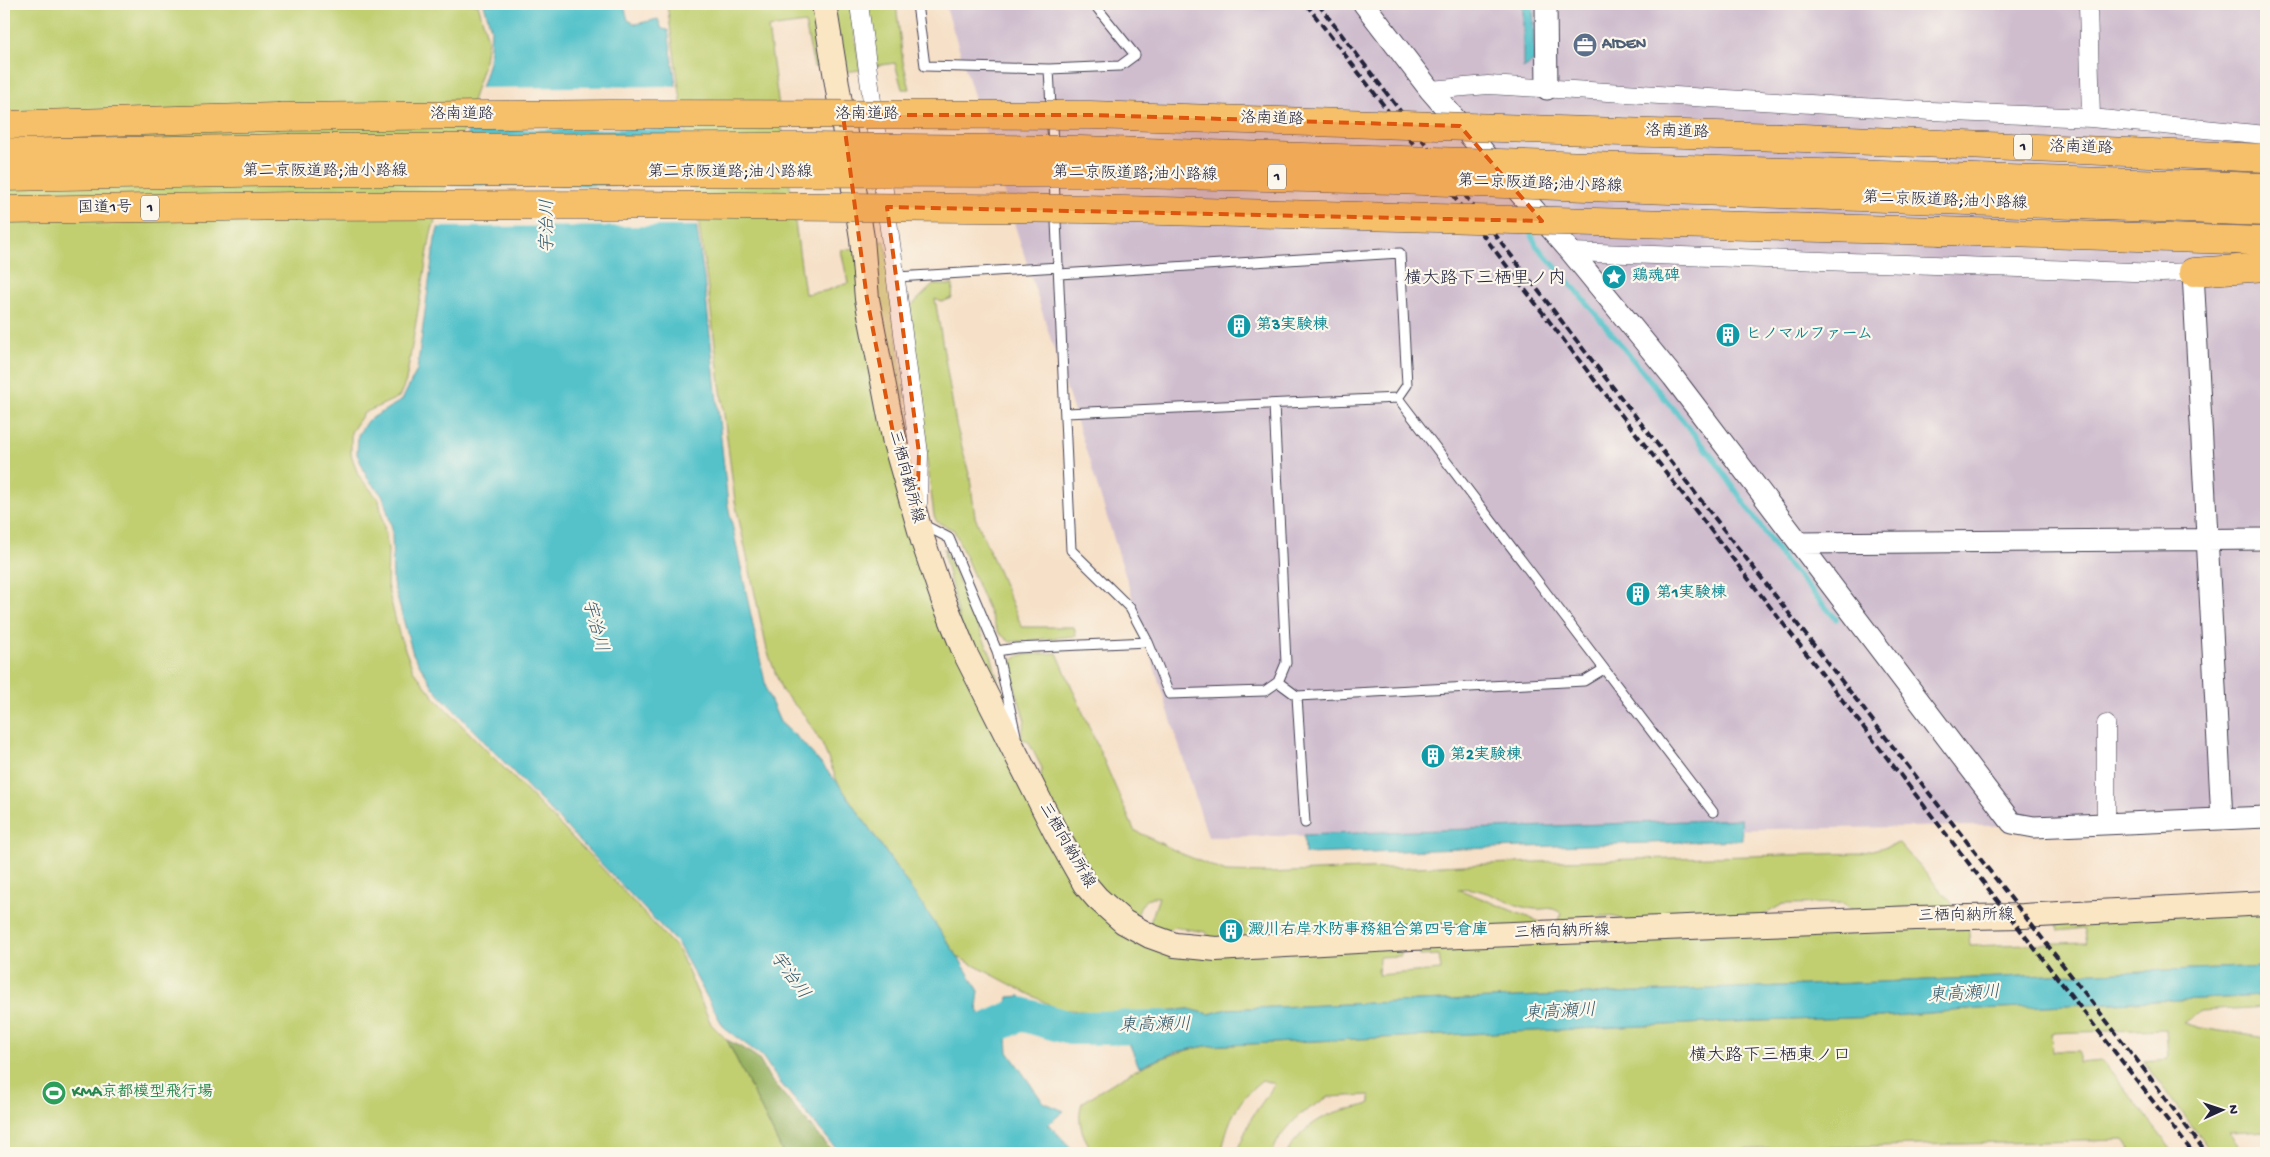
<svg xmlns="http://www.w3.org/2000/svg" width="2270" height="1157" viewBox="0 0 2270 1157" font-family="'Gochi Hand','Klee One',sans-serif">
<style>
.industrial{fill:#cfbdce}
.green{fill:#c1cf71;stroke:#727856}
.forest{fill:#98b263;stroke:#5d6a4f}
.water{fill:#54c2ca;stroke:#3b7282}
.pier{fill:#f6e0c7}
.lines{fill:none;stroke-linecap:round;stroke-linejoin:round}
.stream{stroke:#54c2ca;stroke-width:5.5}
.river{stroke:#54c2ca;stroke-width:34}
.service-casing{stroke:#423e50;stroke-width:11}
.minor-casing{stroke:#423e50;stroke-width:19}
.tertiary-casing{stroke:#423e50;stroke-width:23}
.secondary-casing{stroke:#423e50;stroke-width:26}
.trunk-casing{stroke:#423e50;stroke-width:29}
.motorway-casing{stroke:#423e50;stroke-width:29}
.service{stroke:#fff;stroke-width:9}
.minor{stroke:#fff;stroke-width:18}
.tertiary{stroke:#fff;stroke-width:21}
.secondary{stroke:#fbe6c4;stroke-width:24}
.trunk{stroke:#f6c06b;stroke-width:28}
.motorway{stroke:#f6c06b;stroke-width:28}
.rail{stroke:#22223b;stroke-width:4;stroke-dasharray:8 4;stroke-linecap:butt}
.trunk-bridge-casing{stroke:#423e50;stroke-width:29;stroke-linecap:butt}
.motorway-bridge-casing{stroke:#423e50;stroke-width:29;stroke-linecap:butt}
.trunk-bridge{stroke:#f6c06b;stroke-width:28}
.motorway-bridge{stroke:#f6c06b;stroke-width:28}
.marked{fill:#de560e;fill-opacity:0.2;stroke:#de560e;stroke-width:4;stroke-dasharray:10 6;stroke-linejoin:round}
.labels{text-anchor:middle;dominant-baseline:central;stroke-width:4.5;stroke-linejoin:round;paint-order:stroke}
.shield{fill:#fbf7ec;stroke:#636270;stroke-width:1}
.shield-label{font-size:15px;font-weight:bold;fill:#22223b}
.service-label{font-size:16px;font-weight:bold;fill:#4e5e75;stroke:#fbf7ec;text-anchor:start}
.street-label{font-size:16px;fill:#22223b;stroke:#fbf7ec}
.culture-label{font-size:16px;font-weight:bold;fill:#0d838f;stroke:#fbf7ec;text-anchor:start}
.leisure-label{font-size:16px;font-weight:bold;fill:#27864d;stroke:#fbf7ec;text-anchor:start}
.water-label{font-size:18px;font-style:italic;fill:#345a6d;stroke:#fbf7ec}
.neighbourhood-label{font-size:18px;fill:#22223b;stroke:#fbf7ec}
</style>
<rect width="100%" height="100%" fill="#fbf7ec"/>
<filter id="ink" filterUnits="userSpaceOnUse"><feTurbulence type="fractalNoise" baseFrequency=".02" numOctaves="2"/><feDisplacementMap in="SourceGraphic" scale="10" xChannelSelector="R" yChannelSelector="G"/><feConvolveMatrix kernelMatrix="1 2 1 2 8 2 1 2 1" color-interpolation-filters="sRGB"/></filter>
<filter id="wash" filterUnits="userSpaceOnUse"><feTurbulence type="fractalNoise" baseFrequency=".0096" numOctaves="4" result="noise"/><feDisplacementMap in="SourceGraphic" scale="20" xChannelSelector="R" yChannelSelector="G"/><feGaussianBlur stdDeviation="1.12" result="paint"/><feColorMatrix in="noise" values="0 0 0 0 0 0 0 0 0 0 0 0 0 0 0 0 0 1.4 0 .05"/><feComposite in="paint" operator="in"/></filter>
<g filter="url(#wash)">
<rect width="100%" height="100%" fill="#f6e0c7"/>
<path class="industrial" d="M945 4H2266V822L1208 837Z"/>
<path class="green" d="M4 4H478L488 40 485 60 431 233 406 381 399 397 364 413 351 432V454L358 475 379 500 388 549 387 585 399 634 413 670 435 698 600 866 679 951 711 1024 727 1040 783 1153H4Z
M667 4H815L825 65 814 67 805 23 768 28 805 294 825 291 848 283 841 250 855 248 898 475 1050 834 1148 942 1401 946V956L1379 957 1378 975 1441 970 1439 955 1420 956 1417 944 1968 924 1970 946 2087 942 2084 928 2058 931 2055 921 2266 909V966L1228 1009 1209 1014 1189 1009 1117 1014 1058 1009 958 957 838 783 823 746 805 716 782 691 767 650 735 501 707 281Z
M833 4H850L860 70 844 72Z
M866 4H896L903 62 910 89H902L895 63 874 66Z
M885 241 909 439 880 306 872 243Z
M933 285H953L952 298 942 302 935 299 956 424 970 478 975 517 1022 627H1074L1076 636 1010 642 998 632 954 530 937 522 934 516 909 316 911 306Z
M944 548 992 658 1010 730 960 622 945 559Z
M1057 653 1134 830 1180 853 1226 872 1268 873 1561 861 1861 853 1899 843 1958 910 1912 906 1857 915 1843 903 1783 904 1758 918 1628 923C1614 913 1592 914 1579 925L1558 920 1561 913C1549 905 1548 910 1535 909 1509 907 1484 885 1458 889L1555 928 1244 941 1242 923 1223 924V941H1214L1206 932 1174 927 1164 932 1149 926 1159 897C1143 895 1140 908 1135 921L1095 884 1040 785 1042 768 1028 741 1020 738 1025 721 1008 664 1020 655Z
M2266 996V1007L2201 1011 2184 1023 2201 1028 2266 1038V1131L2229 1133 2244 1153H2212L2144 1061 2168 1059 2166 1029 2051 1033 2052 1051H2079V1063L2103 1061 2174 1153H2133L2123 1140 1593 1153H1287C1298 1133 1318 1117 1340 1111 1350 1108 1361 1108 1370 1103V1095L1328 1097 1299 1115 1277 1140 1273 1153H1236L1252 1117 1275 1084 1262 1080C1238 1099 1226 1123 1222 1153H1094C1083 1137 1076 1122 1082 1103 1123 1075 1156 1056 1206 1046L1729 1022 1880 1017 1978 1009Z"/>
<path class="forest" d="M727 1040 743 1048 758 1058 770 1079 834 1153H783Z"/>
<path class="water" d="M484 4H627L625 9 628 20 636 24 658 19 662 29 668 30 704 278 728 505 767 692 780 722 800 740 838 783 958 957 979 991 977 1007 981 1016 991 1011 996 1013 1005 1010 1009 997 1021 996 1030 1010 1026 1026 1007 1036 1008 1052 1043 1102 1064 1111 1048 1124 1076 1153H840L778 1080 762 1056 724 1028 678 944 435 690 413 654 393 583 392 528 383 496 368 479 357 454 358 435 367 421 402 400 417 370 435 239 489 62 491 29Z
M1523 4H1533L1534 61 1523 68Z
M1741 819 1742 840 1305 854 1304 835Z
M2266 966V996L1978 1009 1880 1017 1729 1022 1206 1046 1176 1052 1139 1067 1117 1014 1189 1009 1209 1014 1227 1009Z"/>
<path class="pier" d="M678 86 684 129H466L479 88Z
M692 185 699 226 436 227 448 186Z"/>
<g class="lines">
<path class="stream" d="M1530 231 1536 245 1576 290 1711 455 1784 560 1836 619"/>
<path class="river" d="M986 1030 1021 1014 1070 1028 1167 1027"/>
</g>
</g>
<g filter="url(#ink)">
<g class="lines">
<defs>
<path id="service" d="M917 4 925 66 1049 69 1120 66 1135 55 1094 4
M1049 69 1053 146
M1054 177 1071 550 1130 608 1148 642 1169 694 1265 691 1278 682 1286 663 1274 404
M1059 274 1400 253 1407 385 1398 398
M897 277 1059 267
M1066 413 1398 398 1713 812
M922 524 949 538 997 651 1016 735
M997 651 1016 648 1148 642
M1278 682 1297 696 1584 681 1604 669
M1297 696 1305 823"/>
<path id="minor" d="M859 4 919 453 918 503
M2088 4 2091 118
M1430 90 1488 85 1931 111 2091 118 2266 135
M1571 252 2161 273 2193 272
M2106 824V724"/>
<path id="tertiary" d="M1364 4 1430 90 1571 252 1673 377 2012 823 2034 827 2266 817
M1546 4 1547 89
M2193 272 2222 819
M1799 543 2266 539"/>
<path id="secondary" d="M824 4 862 238 867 299 895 443 923 541 943 599 965 653 1055 831 1085 884 1097 898 1124 922 1150 936 1175 945 1216 949 1411 938 1915 918 2023 916 2266 903"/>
<path id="trunk" d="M4 125 277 117
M1780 137 2266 158
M4 210 295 206
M1941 231 2266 241
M2193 272 2266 267"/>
<path id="motorway" d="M4 153 288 148
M4 177 288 172"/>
</defs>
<use href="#service" class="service-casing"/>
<use href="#minor" class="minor-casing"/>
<use href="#tertiary" class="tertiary-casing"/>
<use href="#secondary" class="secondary-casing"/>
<use href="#trunk" class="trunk-casing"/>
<use href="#motorway" class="motorway-casing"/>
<use href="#service" class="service"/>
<use href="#minor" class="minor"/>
<use href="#tertiary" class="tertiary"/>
<use href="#secondary" class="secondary"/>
<use href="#trunk" class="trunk"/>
<use href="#motorway" class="motorway"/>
<path class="rail" d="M1306 4 1572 351 2193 1153
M1318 4 1580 345 2140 1064 2206 1153"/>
<defs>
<path id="trunk-bridge" d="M277 117 611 114 1090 115 1780 137
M295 206 615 205 1086 209 1941 231"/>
<path id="motorway-bridge" d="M288 148 814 147 1081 150 2266 187
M288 172 1083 173 1396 180 2266 212"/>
</defs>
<use href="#trunk-bridge" class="trunk-bridge-casing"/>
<use href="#motorway-bridge" class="motorway-bridge-casing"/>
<use href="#trunk-bridge" class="trunk-bridge"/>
<use href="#motorway-bridge" class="motorway-bridge"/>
</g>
</g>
<path class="marked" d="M843 115H1090L1460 126 1542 221 887 207 919 453 917 521 895 443 867 299Z"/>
<defs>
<symbol id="office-disc" viewBox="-11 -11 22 22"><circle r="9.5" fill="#5c6f8a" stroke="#fbf7ec"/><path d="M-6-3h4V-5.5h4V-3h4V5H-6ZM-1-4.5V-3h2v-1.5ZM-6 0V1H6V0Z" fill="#fff"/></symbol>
<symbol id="sight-disc" viewBox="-11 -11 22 22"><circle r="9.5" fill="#0f9aa8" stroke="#fbf7ec"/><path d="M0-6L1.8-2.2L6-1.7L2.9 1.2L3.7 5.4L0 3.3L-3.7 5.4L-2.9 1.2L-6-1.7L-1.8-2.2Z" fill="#fff"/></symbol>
<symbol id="building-disc" viewBox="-11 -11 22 22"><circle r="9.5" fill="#0f9aa8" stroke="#fbf7ec"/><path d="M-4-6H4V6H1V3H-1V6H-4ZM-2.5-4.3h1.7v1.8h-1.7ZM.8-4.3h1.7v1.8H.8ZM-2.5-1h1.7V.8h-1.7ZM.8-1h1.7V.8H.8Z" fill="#fff"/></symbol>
<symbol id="stadium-disc" viewBox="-11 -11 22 22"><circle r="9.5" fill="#2e9e5b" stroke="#fbf7ec"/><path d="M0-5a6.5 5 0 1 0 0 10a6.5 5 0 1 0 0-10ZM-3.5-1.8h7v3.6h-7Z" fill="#fff"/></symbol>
</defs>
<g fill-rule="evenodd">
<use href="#office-disc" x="1571" y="31" width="28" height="28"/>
<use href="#sight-disc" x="1600" y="263" width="28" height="28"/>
<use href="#building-disc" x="1225" y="312" width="28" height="28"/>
<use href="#building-disc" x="1714" y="321" width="28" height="28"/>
<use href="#building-disc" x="1624" y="580" width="28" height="28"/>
<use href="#building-disc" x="1419" y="742" width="28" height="28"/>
<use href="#building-disc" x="1217" y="917" width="28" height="28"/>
<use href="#stadium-disc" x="40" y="1079" width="28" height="28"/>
</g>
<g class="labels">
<g class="shield">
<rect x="2014" y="134.5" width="18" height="25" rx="4"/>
<rect x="1268" y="164.5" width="18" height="25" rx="4"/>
<rect x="141" y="195.5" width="18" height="25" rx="4"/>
</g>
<g class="shield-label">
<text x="2023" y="147">1</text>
<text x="1277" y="177">1</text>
<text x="150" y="208">1</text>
</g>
<g class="service-label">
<text x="1602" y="45">AIDEN</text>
</g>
<g class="street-label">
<text x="462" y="115">洛南道路</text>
<text x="867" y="115">洛南道路</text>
<text transform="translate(1272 120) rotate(2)">洛南道路</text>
<text transform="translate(1677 133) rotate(2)">洛南道路</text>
<text transform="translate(2081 149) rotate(2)">洛南道路</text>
<text x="325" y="172">第二京阪道路;油小路線</text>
<text x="730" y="173">第二京阪道路;油小路線</text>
<text transform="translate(1135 175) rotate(1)">第二京阪道路;油小路線</text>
<text transform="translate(1540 185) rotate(2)">第二京阪道路;油小路線</text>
<text transform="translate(1945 202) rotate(2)">第二京阪道路;油小路線</text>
<text transform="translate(105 209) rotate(-1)">国道1号</text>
<text transform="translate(905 477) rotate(75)">三栖向納所線</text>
<text transform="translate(1066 846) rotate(60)">三栖向納所線</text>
<text transform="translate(1966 917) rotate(-1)">三栖向納所線</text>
<text transform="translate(1562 933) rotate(-2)">三栖向納所線</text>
</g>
<g class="culture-label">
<text x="1632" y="277">鶏魂碑</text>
<text x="1256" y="326">第3実験棟</text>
<text x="1746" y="335">ヒノマルファーム</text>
<text x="1656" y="594">第1実験棟</text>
<text x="1450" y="756">第2実験棟</text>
<text x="1248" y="931">澱川右岸水防事務組合第四号倉庫</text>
</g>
<g class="leisure-label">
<text x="72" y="1093">KMA京都模型飛行場</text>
</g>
<g class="water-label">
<text transform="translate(548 226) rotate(-90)">宇治川</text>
<text transform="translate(594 626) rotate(75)">宇治川</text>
<text transform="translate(789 976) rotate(54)">宇治川</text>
<text transform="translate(1964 995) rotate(-3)">東高瀬川</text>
<text transform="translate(1560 1013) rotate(-3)">東高瀬川</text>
<text transform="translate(1155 1026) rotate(-1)">東高瀬川</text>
</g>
<g class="neighbourhood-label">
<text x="1485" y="279">横大路下三栖里ノ内</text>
<text x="1770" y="1056">横大路下三栖東ノ口</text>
</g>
</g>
<rect width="2270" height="1157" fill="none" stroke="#fbf7ec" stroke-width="20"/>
<g transform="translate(2222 1110) rotate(87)" stroke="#fbf7ec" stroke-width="4" paint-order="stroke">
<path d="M0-4L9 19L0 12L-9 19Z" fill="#22223b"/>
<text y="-8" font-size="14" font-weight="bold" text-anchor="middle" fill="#22223b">N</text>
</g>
</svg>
